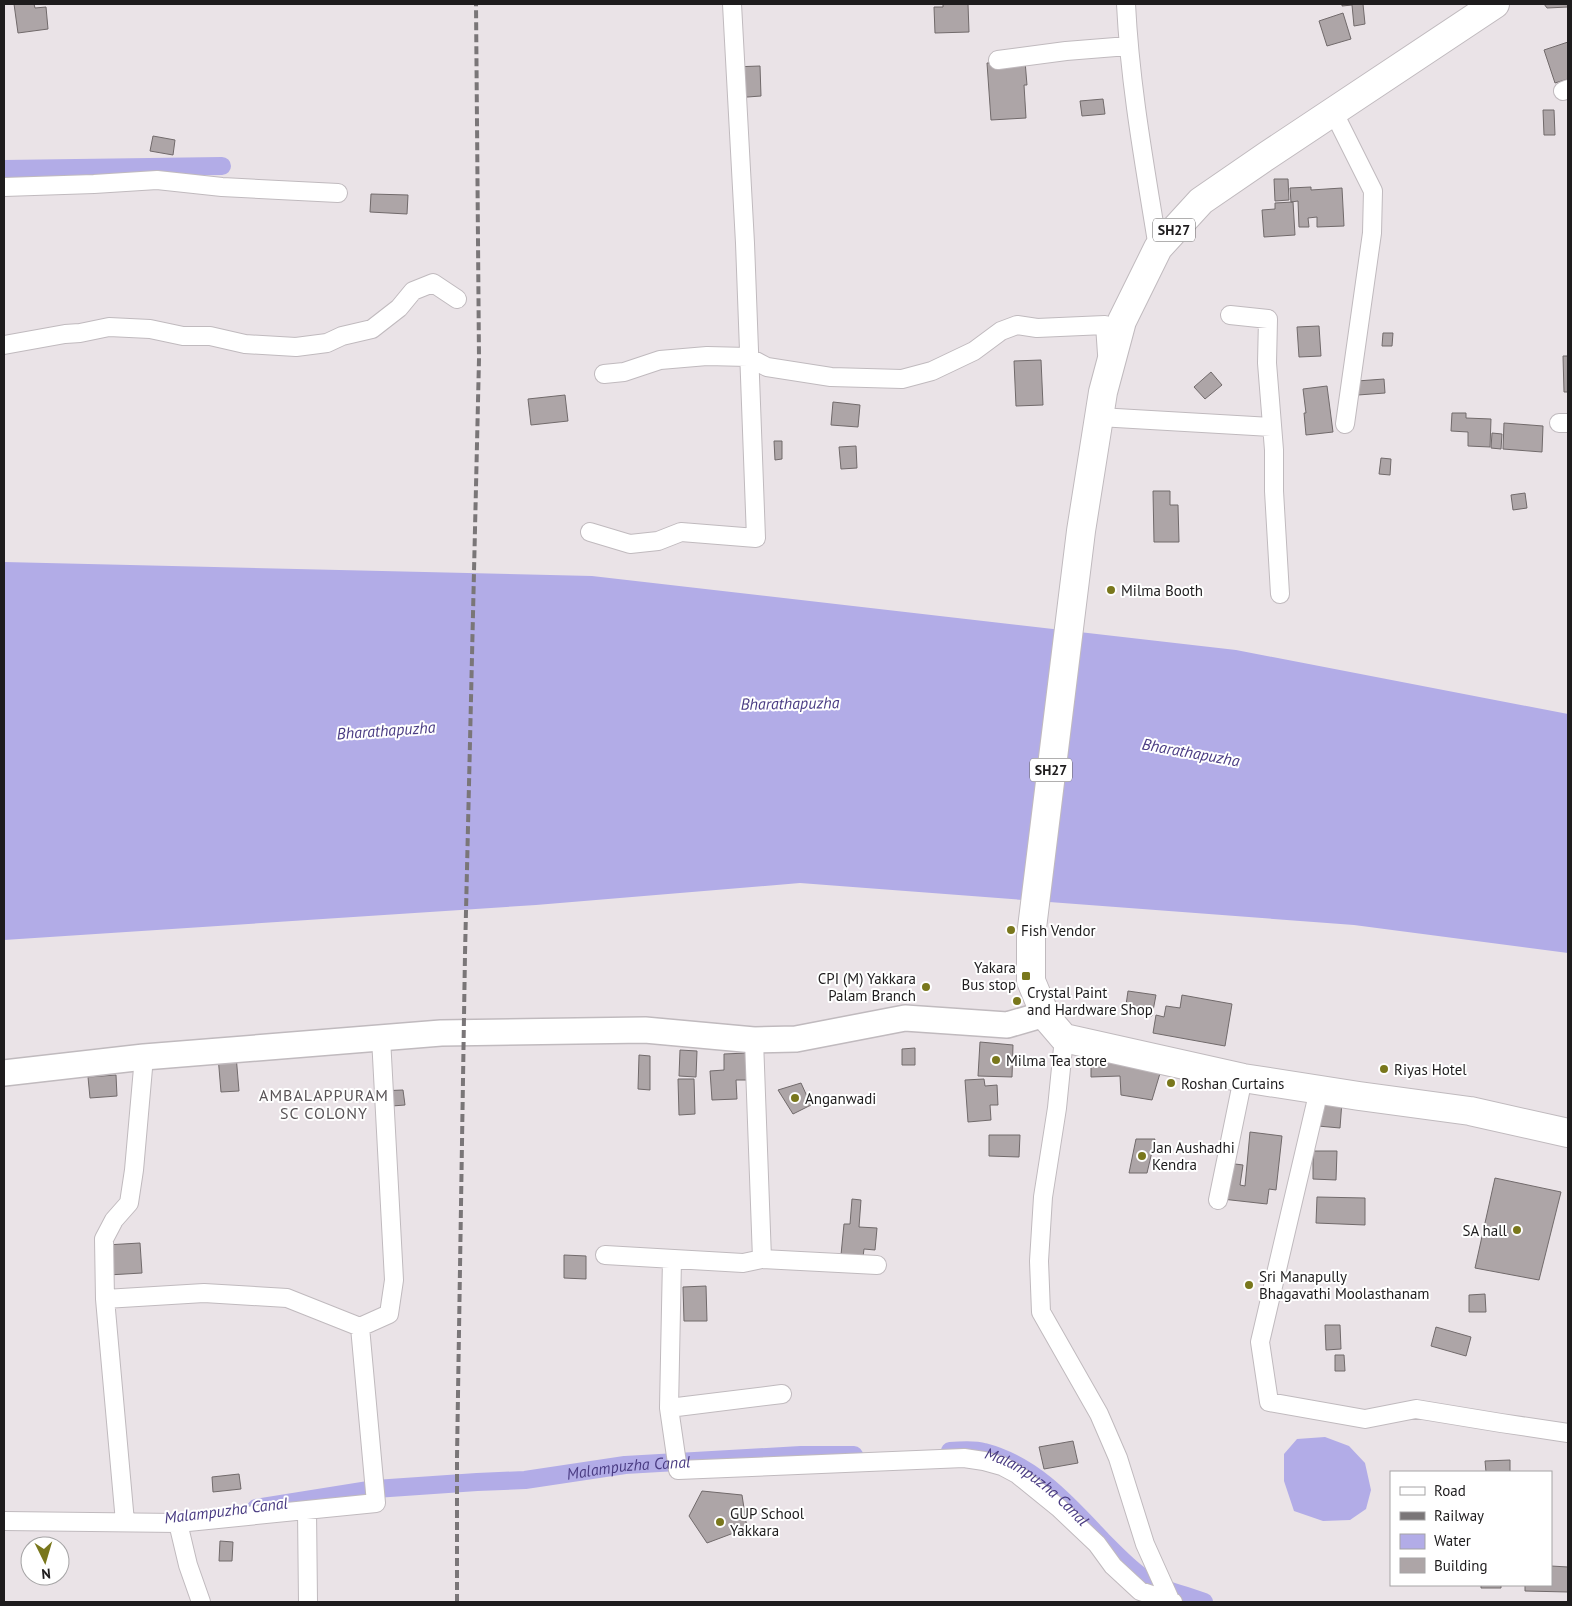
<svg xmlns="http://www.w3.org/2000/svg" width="1572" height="1606" viewBox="0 0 1572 1606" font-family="'PT Sans',sans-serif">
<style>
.water{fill:#b2ace7}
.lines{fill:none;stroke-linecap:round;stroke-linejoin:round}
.canal{stroke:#b2ace7;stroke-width:18}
.building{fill:#ada5a7;stroke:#716a6b}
.street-casing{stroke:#c0babe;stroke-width:20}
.secondary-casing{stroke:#c0babe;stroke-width:28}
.primary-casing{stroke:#c0babe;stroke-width:30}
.street{stroke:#fff;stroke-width:18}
.secondary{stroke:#fff;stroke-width:25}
.primary{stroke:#fff;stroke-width:28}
.rail{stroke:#7a7678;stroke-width:4;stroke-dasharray:8 4;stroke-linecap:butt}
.poi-dot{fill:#79771c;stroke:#fff;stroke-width:2}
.labels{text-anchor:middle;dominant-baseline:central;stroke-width:4;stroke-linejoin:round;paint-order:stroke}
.shield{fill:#fff;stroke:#626061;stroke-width:1}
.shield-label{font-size:14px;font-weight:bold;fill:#1e1c1d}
.poi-label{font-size:15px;fill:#1e1c1d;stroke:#fff;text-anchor:start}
.water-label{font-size:16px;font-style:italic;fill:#4a3c83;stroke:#fff}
.neighbourhood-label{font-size:16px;letter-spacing:1px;fill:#585356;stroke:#fff}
</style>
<rect width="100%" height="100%" fill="#eae3e7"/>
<path class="water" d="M4 562 592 576 1236 650 1568 714V953L1354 925 800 883 536 905 4 940Z
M1325 1437 1349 1446 1365 1463 1371 1490 1366 1509 1350 1520 1323 1521 1294 1511 1284 1481V1454L1297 1439Z"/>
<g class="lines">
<g class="canal">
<path d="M4 169 222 166"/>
<path id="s1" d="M950 1451C961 1450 974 1449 984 1452 1034 1465 1068 1504 1102 1540 1114 1552 1127 1566 1141 1576 1160 1590 1183 1594 1204 1602"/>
<path id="s2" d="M256 1508 375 1489 477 1482 525 1480 625 1465 801 1455H854"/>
</g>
</g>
<path class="building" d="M14 4H34L35 8 46 7 48 29 18 33Z
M943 4H968L969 32 935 33 934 7H943Z
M1342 4H1363L1365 24 1354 26 1352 5 1342 6Z
M1544 4H1568V7L1547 8Z
M1343 13 1351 39 1327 46 1319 21Z
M1568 42V79L1555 83 1544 50Z
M1025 61 1027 85H1024L1026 118 991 120 987 63Z
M760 66 761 96 734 98 732 67Z
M1103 99 1105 114 1082 116 1080 101Z
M1543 110H1554L1555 135H1544Z
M153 136 175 140 173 155 150 151Z
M1274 179H1288L1289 200 1275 201Z
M1311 187V190L1342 188 1344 226 1317 227V217L1308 218 1309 227H1299L1298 201 1291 202 1290 188Z
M371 194 408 195 407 214 370 212Z
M1293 202 1295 235 1264 237 1262 210 1275 209V203Z
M1319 326 1321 356 1299 357 1297 327Z
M1383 333H1393L1392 346H1382Z
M1563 356H1568V392H1564Z
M1041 360 1043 405 1016 406 1014 361Z
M1211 372 1222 385 1205 399 1194 387Z
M1384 379 1385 393 1358 395 1357 381Z
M1327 386 1333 432 1306 435 1304 413H1306L1303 389Z
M565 395 568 421 531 425 528 399Z
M833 402 860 405 858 427 831 425Z
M1452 413H1466V418L1491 419 1490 447 1468 446V432L1451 431Z
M1504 423 1543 426 1542 452 1503 449Z
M1492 433 1502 434 1501 449 1491 448Z
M774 441H782V459L775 460Z
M856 446 857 468 841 469 839 447Z
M1381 458 1391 459 1390 475 1379 474Z
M1153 491H1170V505H1178L1179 542H1154Z
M1525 493 1527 508 1513 510 1511 495Z
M1128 991 1156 995 1152 1016 1125 1012Z
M1182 995 1232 1004 1225 1046 1153 1033 1156 1015 1164 1017 1166 1006 1180 1008Z
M980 1042 1013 1045 1012 1077 978 1076Z
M915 1048V1065H902V1049Z
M680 1050 697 1051 696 1077 679 1076Z
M747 1053 748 1080H736L737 1099 712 1100 710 1071 724 1070V1054Z
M236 1055 239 1091 221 1092 218 1056Z
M639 1055 650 1056V1090L638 1089Z
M1091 1059 1161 1070 1152 1100 1121 1095 1120 1076 1091 1077Z
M116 1075 117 1096 90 1098 88 1077Z
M678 1079H694L695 1114 679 1115Z
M984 1079 985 1086 997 1085 998 1105H990L991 1120 968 1122 965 1080Z
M801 1083 811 1105 793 1114 778 1090Z
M403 1090 405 1105 379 1107 378 1091Z
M1321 1098 1342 1101 1340 1128 1318 1126Z
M1250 1132 1282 1136 1276 1190 1269 1189 1267 1204 1222 1199 1227 1163 1243 1165 1240 1185 1245 1186Z
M989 1135H1020L1019 1157 989 1156Z
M1136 1139H1155L1147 1173H1129Z
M1313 1151H1337L1336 1180 1313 1179Z
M1495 1178 1561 1192 1539 1280 1475 1268Z
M1317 1197 1365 1198V1225L1316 1223Z
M852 1199 861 1200 859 1227 877 1228 875 1250 864 1249 863 1257 841 1255 844 1224H850Z
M140 1243 142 1273 108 1275 106 1245Z
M564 1255 586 1256V1279L564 1278Z
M706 1286 707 1321H684L683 1287Z
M1485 1294 1486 1312H1469V1295Z
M1325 1325H1340L1341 1349 1326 1350Z
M1436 1327 1471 1337 1466 1356 1431 1346Z
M1335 1355H1344L1345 1371H1335Z
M1073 1441 1078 1463 1044 1469 1039 1447Z
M1510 1460V1472H1486L1485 1461Z
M239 1474 241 1489 213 1492 212 1477Z
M702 1491 742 1495 747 1528 707 1543 689 1516Z
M220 1541 233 1542 232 1561H219Z
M1551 1566 1568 1567V1592L1525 1591V1585H1551Z
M1481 1585H1501V1588H1481Z"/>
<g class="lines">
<defs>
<path id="street" d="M1126 4C1130 86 1145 167 1158 248
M998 60 1066 51 1128 46
M1563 91 1568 89
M1333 111 1373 191 1372 233 1345 424
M4 187 94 184 157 180 222 187 338 193
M1230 315 1268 319 1267 363 1274 450V491L1280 594
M4 345 65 334 80 333 109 327 150 329 183 336H210L245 344 296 347 327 343 342 336 372 329 399 308 413 291 433 283 457 299
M604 374 624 372 660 360 707 356 748 357 767 367 831 377 902 379 932 371 974 351 1001 331 1017 325 1037 328 1105 325 1107 354
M1099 417 1271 427
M1559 423H1568
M590 532 630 544 658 541 681 532 756 538 745 243 732 4
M1064 1038 1057 1108 1043 1197 1039 1261 1041 1312 1099 1414 1118 1458 1145 1544 1171 1602
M754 1040 762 1259 877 1265
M144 1057 134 1170 129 1203 114 1220 104 1239 105 1299 204 1293 287 1298 360 1327
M1319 1090 1260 1342 1269 1402 1365 1419 1416 1409 1501 1423 1568 1433
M1218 1200 1243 1078
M605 1255 743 1263 762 1259
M672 1259 669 1408 782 1394
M105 1299 125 1522
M669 1408 678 1470 964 1458 984 1461 1002 1466 1017 1474 1059 1508 1097 1544 1113 1566 1140 1591 1173 1602
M307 1510 308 1602
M4 1521 178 1523 188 1565 201 1602
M178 1523 376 1503 360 1327 389 1314 394 1280 381 1038"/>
<path id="secondary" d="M4 1073 144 1057 441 1033 645 1030 754 1040 796 1039 905 1018 1007 1025 1045 1014"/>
<path id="primary" d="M1495 4 1268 155 1201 201 1158 248 1122 321 1103 392 1081 531 1031 936V981L1046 1017 1064 1038 1243 1078 1359 1096 1470 1111 1568 1133"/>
</defs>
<use href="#street" class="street-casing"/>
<use href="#secondary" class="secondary-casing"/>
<use href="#primary" class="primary-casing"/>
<use href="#street" class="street"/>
<use href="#secondary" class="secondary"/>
<use href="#primary" class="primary"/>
<path class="rail" d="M457 1602V1457L465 954 479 359 476 4"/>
</g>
<g class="poi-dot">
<circle cx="1111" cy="590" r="5"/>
<circle cx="1011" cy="930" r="5"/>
<rect x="1021" y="971" width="10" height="10" rx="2.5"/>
<circle cx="926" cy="987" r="5"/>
<circle cx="1017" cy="1001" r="5"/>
<circle cx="996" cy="1060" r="5"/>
<circle cx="1384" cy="1069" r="5"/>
<circle cx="1171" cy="1083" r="5"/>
<circle cx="795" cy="1098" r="5"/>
<circle cx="1142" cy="1156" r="5"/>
<circle cx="1517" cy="1230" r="5"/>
<circle cx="1249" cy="1285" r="5"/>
<circle cx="720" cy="1522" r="5"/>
</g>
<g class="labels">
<g class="shield">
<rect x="1153" y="218.5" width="42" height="23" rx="4"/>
<rect x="1030" y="758.5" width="42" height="23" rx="4"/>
</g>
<g class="shield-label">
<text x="1174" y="230">SH27</text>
<text x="1051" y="770">SH27</text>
</g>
<g class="poi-label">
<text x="1121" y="590">Milma Booth</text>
<text x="1021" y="930">Fish Vendor</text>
<text x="1016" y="967" text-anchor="end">Yakara<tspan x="1016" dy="17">Bus stop</tspan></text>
<text x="916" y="978" text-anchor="end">CPI (M) Yakkara<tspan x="916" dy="17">Palam Branch</tspan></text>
<text x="1027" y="992">Crystal Paint<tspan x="1027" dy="17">and Hardware Shop</tspan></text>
<text x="1006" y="1060">Milma Tea store</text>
<text x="1394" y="1069">Riyas Hotel</text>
<text x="1181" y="1083">Roshan Curtains</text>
<text x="805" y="1098">Anganwadi</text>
<text x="1152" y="1147">Jan Aushadhi<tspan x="1152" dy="17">Kendra</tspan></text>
<text x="1507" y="1230" text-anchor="end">SA hall</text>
<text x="1259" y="1276">Sri Manapully<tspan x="1259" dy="17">Bhagavathi Moolasthanam</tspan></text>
<text x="730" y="1513">GUP School<tspan x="730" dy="17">Yakkara</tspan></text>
</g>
<g class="water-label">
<text transform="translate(790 703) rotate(-1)">Bharathapuzha</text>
<text transform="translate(386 730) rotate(-4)">Bharathapuzha</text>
<text transform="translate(1191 752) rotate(10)">Bharathapuzha</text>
<text stroke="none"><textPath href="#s2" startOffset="375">Malampuzha Canal</textPath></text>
<text stroke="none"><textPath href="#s1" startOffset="98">Malampuzha Canal</textPath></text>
<text transform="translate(226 1510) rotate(-7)">Malampuzha Canal</text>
</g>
<g class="neighbourhood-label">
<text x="324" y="1095">AMBALAPPURAM<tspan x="324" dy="18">SC COLONY</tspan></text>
</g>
</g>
<rect width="1572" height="1606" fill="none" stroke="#1e1c1d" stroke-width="10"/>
<rect x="1390" y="1471" width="162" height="115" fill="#ffffff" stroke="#a5a4a5"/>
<rect x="1400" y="1487" width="25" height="8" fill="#ffffff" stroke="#a5a4a5"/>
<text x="1434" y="1496" font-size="15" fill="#1e1c1d">Road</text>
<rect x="1400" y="1512" width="25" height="8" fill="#7a7678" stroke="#a5a4a5"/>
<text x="1434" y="1521" font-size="15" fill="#1e1c1d">Railway</text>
<rect x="1400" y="1534" width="25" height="15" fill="#b2ace7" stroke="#a5a4a5"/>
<text x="1434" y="1546" font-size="15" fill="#1e1c1d">Water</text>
<rect x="1400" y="1558" width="25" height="15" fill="#ada5a7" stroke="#a5a4a5"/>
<text x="1434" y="1571" font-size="15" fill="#1e1c1d">Building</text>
<g transform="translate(45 1561) rotate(175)"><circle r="24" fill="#ffffff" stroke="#a5a4a5"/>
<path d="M0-4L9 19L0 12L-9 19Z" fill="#79771c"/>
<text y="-8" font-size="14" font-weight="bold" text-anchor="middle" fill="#1e1c1d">N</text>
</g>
</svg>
